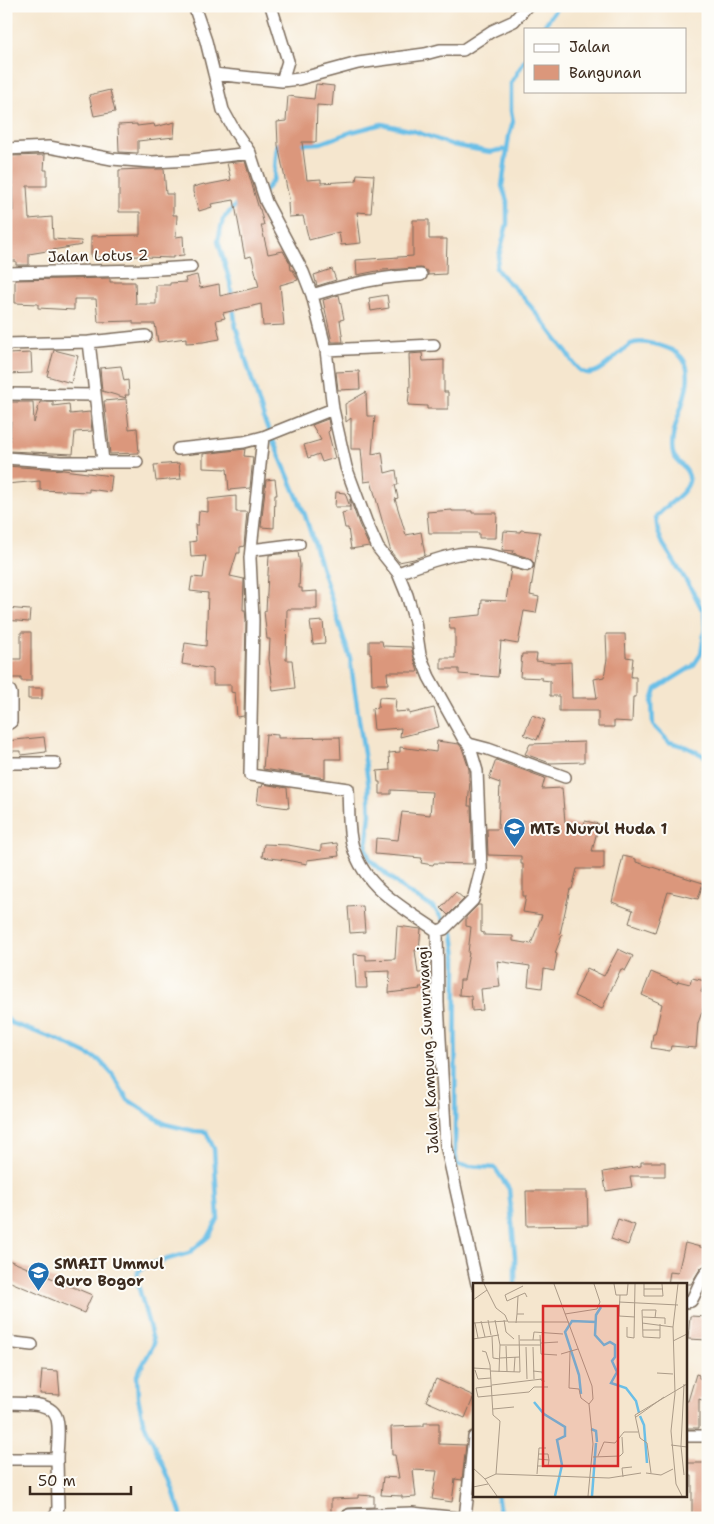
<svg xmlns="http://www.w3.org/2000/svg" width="714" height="1524" viewBox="0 0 714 1524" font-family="'Shantell Sans',sans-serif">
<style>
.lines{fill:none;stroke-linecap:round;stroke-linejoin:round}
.stream{stroke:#6bbfe7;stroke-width:4.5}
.building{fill:#db977b}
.minor-casing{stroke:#7c6c5c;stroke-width:14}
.minor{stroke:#fff;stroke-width:11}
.labels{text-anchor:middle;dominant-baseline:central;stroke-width:4;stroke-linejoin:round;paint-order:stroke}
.street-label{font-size:15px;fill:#3b2a1e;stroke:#fdfcf7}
.poi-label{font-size:15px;font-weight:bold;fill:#3b2a1e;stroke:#fdfcf7;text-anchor:start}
.inset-river{fill:none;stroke:#6bbfe7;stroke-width:2.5}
.inset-road{fill:none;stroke:#ab9b88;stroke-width:1}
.view{fill:#d62828;fill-opacity:0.15;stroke:#d62828;stroke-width:2.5}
.inset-edge{fill:none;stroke:#3b2a1e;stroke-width:2.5}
</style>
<rect width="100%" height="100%" fill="#fdfcf7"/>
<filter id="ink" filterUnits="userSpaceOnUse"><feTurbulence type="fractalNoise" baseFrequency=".02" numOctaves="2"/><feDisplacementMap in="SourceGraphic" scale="10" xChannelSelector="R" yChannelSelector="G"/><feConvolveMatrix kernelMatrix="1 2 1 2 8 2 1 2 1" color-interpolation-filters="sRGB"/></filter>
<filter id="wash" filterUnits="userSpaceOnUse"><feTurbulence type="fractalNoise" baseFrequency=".0096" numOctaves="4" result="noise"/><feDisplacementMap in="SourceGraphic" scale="20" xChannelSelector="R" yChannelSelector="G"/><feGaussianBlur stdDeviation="1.12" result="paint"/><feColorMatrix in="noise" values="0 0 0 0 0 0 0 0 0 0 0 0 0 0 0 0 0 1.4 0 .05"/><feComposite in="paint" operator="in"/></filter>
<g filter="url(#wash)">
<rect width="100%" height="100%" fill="#f5e6ce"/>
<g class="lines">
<path class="stream" d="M542 29 558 6
M525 60 511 83V111L513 122 509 136 502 186 507 201V224L496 268C503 279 514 286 522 296 538 314 552 334 567 353 570 358 575 367 581 371 597 382 619 350 631 344 641 339 666 346 675 352 704 369 675 414 673 437 672 443 671 450 674 456 679 464 691 471 689 481 687 494 664 506 656 517L658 532 663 544 692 590 704 613 705 628 701 654 693 666 656 689 652 702 653 725 669 742 687 747 708 758
M297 142 304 144 321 143 351 132 382 124 414 131 453 145 490 152 507 149
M253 201 259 199 274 179 277 145 282 141
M232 298 230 282 218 241 223 219 235 206 241 205
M233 306 236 328 265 422 305 515 350 658 368 781 370 814 366 849 370 860 406 891 434 908 453 933 456 957 455 1150 457 1165 495 1168 509 1189 515 1257V1284
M6 1017 11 1023 58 1040 99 1060 112 1074 128 1100 165 1124 194 1131 206 1132 214 1149 218 1219 209 1236 189 1253 147 1265 138 1272 137 1281 154 1344 137 1375 138 1397 143 1421 169 1478 181 1514V1518
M497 1495 501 1518"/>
</g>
<g id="blocks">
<path class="building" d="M316 84 334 86 332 106 317 105 316 142H302L307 180 321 179V183L356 181 357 174 374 175 371 213 357 212 361 243 341 245 339 232 309 240 303 216 289 217 288 203H290L278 145 277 122 286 121 288 96 314 99Z
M110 90 115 112 94 116 89 95Z
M175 122 174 137 138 141V153L119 152 118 125 137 124V126L154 124 155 127Z
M45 155 44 170H47V186H27L29 219 52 217 53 239 81 241 82 245 29 254V265H16V261H6V211H13L11 156Z
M245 161 259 209H260L264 225H261L268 254 283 251 290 263 291 270H293L298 280 280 285 284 325 263 326 261 304 223 313 225 318 216 320 220 339 203 342 186 343V338L158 342 155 324H133V321L98 322 96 299H74V310L38 308V304L15 303V280L110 278V282H135L136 304H156V285H170V283L186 282 185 278 197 275 200 288 219 284 220 296 259 287 252 258 251 256 245 258 234 200 211 204 212 207 199 211 193 192V187L204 184 205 185 231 180 227 163Z
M142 169H164L166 194H173V215H177L176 237 183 236 184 255 173 256V258L143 257V256L91 257V236L140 235V212H119V170Z
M413 220H429V239H447L446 274 428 275V271L421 268 382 270 357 275 356 260 413 256Z
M332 269 336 280 317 286 314 275Z
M339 295 344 319 340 320 343 342H332L323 300Z
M387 295 389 308 371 311 369 298Z
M54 350 78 356 71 383 47 376Z
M31 353 32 373 6 374V354Z
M422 353 423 361 444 360V392H448V409H427V406L408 405 410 385 409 354Z
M121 366 124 381 128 380 129 395H125L126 398 102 391 100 368Z
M359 371 360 389 338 390 336 372Z
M366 392 367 416H375L372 454 382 452 385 473 396 470 398 485H395L398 498 395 499 406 535 421 532 425 555 414 559 399 562 391 552 371 481 364 482 361 449H351V418L346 422 345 404Z
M126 399 129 429 137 428 139 453 110 454 104 401Z
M6 402H33L34 423 40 402H53V406L69 404 70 414 90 412 92 431 75 432 73 454 9 451 11 421H6Z
M328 419 330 430 328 432 335 458 322 462 319 454 308 458 304 445 321 440 312 425Z
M245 449 244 456 253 457 250 488 229 490 227 469 203 468V454Z
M179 463 181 479 156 481 154 465Z
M6 466 63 470 112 476 110 492 89 489V492L40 490V481L6 484Z
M275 479 277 495H275L274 528 261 527 266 480Z
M336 492 345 493 350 507H335Z
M236 496V512H247L244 546 240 547V553H237L230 576 244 579 243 610H245L246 620 244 716 237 717 235 693 231 692V685H213V669L182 664 185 643 206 646 208 593 190 591 192 577 203 578 206 556 191 557 190 542 196 541 195 525H198L199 511 208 512V499Z
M350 499 359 524 369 546 351 549 348 528H345L342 513 350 511Z
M452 510V511H472V513H497L496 538H479V533H429L427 512Z
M521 530 540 532 530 595 539 597 536 613 524 611 518 644 501 641 498 677 459 674V669H441V658H455V629H450L449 618 481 615 482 600 506 601 511 568 528 572 534 567V563L529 558 513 553 514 551 502 550 504 531 520 532Z
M298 552 300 565 299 588H302V592L317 591V609H287L286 660H292L295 688 273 691 269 659 270 639H267L264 611H266L269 555Z
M6 608 30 610 29 622 6 620Z
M323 621 325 643 313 644 310 622Z
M21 632H31V681H21V678H6V659H21Z
M606 634H625L626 657 633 658 631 677H636V697H633L632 722 614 721V727H598V711H559V696H550V681L542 680V678L520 677 522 654H537L536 661 552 663 571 662 572 698H597L594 679 604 677 607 659Z
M369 641H382L383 646 411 647 418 672H387L388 684H372L371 653H369Z
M28 688H42V699H28Z
M379 697 396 698 395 712 409 711V714L434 708 439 727 400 737 401 728 374 730 372 709 378 708Z
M532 715 545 720 537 740 524 735Z
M266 734 278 735V738L340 737 341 759H325V778L263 769Z
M44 737 46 752 21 755V751H6V741Z
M437 741 459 744 462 748 469 769V781H470L468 806H471L473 864 434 863 433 865 421 863 422 858 375 854 376 838 398 840 402 812 430 815 432 792 391 790V794H380V782H378L377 771 390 770 389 753 400 752V747L436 752Z
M584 742V762L550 763 525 754 530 744Z
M496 760 545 778 542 789 562 788 565 822 584 826 585 821 599 824 592 851H604V869H577L572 889H570L560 934 562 935 555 953 557 954 554 971 544 969 542 988 528 986 530 966 497 961 500 987 481 989 483 1010 472 1011 471 996 459 995 460 980H464L469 953H468L471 927 466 926V917L478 905H481V932L484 933V935L513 936V941L531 944 542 915 523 912 526 896H523V864H521V856L488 855 487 829H498L500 783 489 779Z
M263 784 287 788 289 808 257 804 259 787H262Z
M337 843 339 856 307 860V864L286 860 262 857 264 844 288 845 321 851V845Z
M623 856 636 859V862L703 883 698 899 668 892 655 932 629 923 633 910 612 902Z
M456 892 464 899 448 915 441 908Z
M363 906 365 932 350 933 348 907Z
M397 926 421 929 419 950H415L418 973H430V987H419L420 989 389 993 390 971 366 972 367 988H356L354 954 366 955V960L395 959Z
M618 949 633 956 625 971 621 969 602 1009 574 996 587 968 604 976Z
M651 972 677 983 678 981 690 984 692 978 705 981 701 992 708 995 698 1023 696 1048 671 1046 670 1051 651 1048 653 1034H655L662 1004 642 995Z
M641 1162H665V1176H630L632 1187 606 1191 603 1172 641 1166Z
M526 1191H587L588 1225 527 1226Z
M618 1219 635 1225 628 1245 611 1239Z
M685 1243 708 1249V1264L700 1269 691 1284H668L670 1272 678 1273Z
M6 1259 92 1295 84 1313 6 1280Z
M690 1316 708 1317V1340L688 1339Z
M42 1370 58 1371 60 1395 40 1394Z
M696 1374 699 1375V1378L708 1381V1402L699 1399V1428H685V1401H688Z
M436 1379 474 1396 465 1418 426 1401Z
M424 1423H439V1444L466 1445 462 1480 455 1479 452 1502 432 1499 437 1471 413 1470 416 1497 402 1498V1496L381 1495 383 1477 399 1478 395 1455H392L391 1427 424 1426Z
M685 1463H708V1518H692V1476H685Z
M358 1495 374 1496V1507L348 1508 343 1511 342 1518H331V1499L358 1498Z"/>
</g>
</g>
<g filter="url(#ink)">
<use href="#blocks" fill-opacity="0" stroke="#7c6c5c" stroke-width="1"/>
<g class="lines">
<defs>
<path id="minor" d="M194 6 206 41 223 110 234 130 250 153 266 202 303 272 312 295 326 350 333 409 346 467 366 521 378 548 398 573 407 595 415 622 420 655 429 677 463 738 469 744 477 771 481 869 473 900 444 929 437 931
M271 6 288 61 282 81
M214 74 282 81 299 79 358 63 425 54 440 50H463L492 31 514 21 527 6
M6 149 49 147 112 159 152 162 191 160 250 153
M6 273 143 270 191 267
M312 295C348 284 383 276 421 275
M89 342 103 461
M6 344 89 342 146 336
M326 350 434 345
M6 394 95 395
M263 437 250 558 253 620 250 775 348 789C349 805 348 823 351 839 360 886 401 906 437 931
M178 449 244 442 263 437 333 409
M6 458 61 462H137
M251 550 299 544
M398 573C417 566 438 558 458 554 481 550 505 559 527 565
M6 688 10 691 11 694V722L6 725
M469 744 488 749 565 777
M6 763H55
M437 931 438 1003 446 1145 477 1284
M685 1302 691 1301C697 1292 700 1278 708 1271
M6 1342 32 1345
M6 1403C21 1404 52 1400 57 1419 60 1431 57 1446 57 1459H6
M685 1436H708
M349 1515 412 1513 459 1518
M53 1518 57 1513 58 1507 57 1459
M465 1518 474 1437"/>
</defs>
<use href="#minor" class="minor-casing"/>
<use href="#minor" class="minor"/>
</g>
</g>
<defs>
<symbol id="school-pin" viewBox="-11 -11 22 30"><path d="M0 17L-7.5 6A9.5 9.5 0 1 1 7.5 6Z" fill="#1f6fb2" stroke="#fdfcf7"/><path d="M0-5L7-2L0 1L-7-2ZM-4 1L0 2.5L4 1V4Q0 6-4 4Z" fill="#fff"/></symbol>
</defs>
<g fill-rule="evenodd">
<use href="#school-pin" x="502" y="816" width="25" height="34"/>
<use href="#school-pin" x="26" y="1260" width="25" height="34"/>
</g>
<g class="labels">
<g class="street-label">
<text transform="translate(98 256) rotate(-1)">Jalan Lotus 2</text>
<text transform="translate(428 1050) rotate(-93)">Jalan Kampung Sumurwangi</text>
</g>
<g class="poi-label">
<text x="530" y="829">MTs Nurul Huda 1</text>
<text x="54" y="1264">SMAIT Ummul<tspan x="54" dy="17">Quro Bogor</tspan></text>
</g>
</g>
<g transform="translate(473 1283)">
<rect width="214" height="214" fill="#f5e6ce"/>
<path class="inset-river" d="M128 24 123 32 122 52 131 62 137 59 142 62V74L139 78 144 89 138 100 153 105 163 118 166 130M108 111 106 92 92 49 99 38 123 39M61 119 71 131 92 144V153L84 157 89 182 82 213M167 133 171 142 174 180M118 146 123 148 124 159M119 213 123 160"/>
<path class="inset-road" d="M11 1 23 25 32 32 35 39H96M81 1 119 103 120 116 116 121M141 1 143 12H154L155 1M171 1V13H190L189 1M205 1 200 44 202 110 198 148 203 201 209 213M171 6H190M147 12 146 33 162 34M45 13 34 18 32 12 50 3M0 17 14 7M146 19 205 22M44 31 45 13 52 10 54 14M92 31 124 26 127 19 121 1M170 34 192 35V41M182 35 183 27H169L170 54 187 55V41M15 37 18 52M22 37 27 62 26 89M31 37 33 49 41 56M8 38 12 54M0 40 34 38M2 40 5 55M43 40 44 31H51M169 40 200 44M154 44V54L161 55 162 1M170 47H187M67 52 68 71 84 72M19 53 20 75 27 76M0 56 26 52M47 57H68M60 57 61 49 90 51M200 58 214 51M68 60 85 59M27 62H68M33 63 34 89M53 64 54 96M60 64 61 96M9 68 13 69 17 82 20 132 27 138 23 191M97 69 96 105 106 106 108 115 116 121M88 71 105 66M27 75 47 74M0 85 17 86M2 87 5 96 18 95M17 88 47 89 46 52M60 88 69 89 71 99 67 96M41 89 42 74M184 90 200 91M19 102 69 96M19 103 3 105 5 114 56 109 61 104H75M20 126 41 124M163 134 191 114M198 162 214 164M125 173 131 159 142 160 151 149H165M120 174 147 173 150 170 149 154M65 176 76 177 75 171H66M64 183H75L76 177M0 185 12 196M173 190 188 192 200 186M178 190 174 160 167 155 162 132 214 101M64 191 66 165H73M211 192 208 163 211 101M150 194 149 185 159 184M0 204 15 201M24 213 12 196 23 191 136 195 168 190M115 213 120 161 116 121"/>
<path class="view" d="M70 23H145V183H70Z"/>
<rect width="214" height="214" class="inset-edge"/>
</g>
<rect width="714" height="1524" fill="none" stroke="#fdfcf7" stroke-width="25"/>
<rect x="524" y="28" width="162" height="65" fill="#fdfcf7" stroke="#afa8a0"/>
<rect x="534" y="44" width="25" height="8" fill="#ffffff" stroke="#afa8a0"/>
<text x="569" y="52" font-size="15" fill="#3b2a1e">Jalan</text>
<rect x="534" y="65" width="25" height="15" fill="#db977b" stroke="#afa8a0"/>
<text x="569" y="78" font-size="15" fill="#3b2a1e">Bangunan</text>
<path d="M30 1486v8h101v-8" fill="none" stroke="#3b2a1e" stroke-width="2.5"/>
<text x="38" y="1486" font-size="15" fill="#3b2a1e" stroke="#fdfcf7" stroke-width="4" paint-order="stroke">50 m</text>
</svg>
